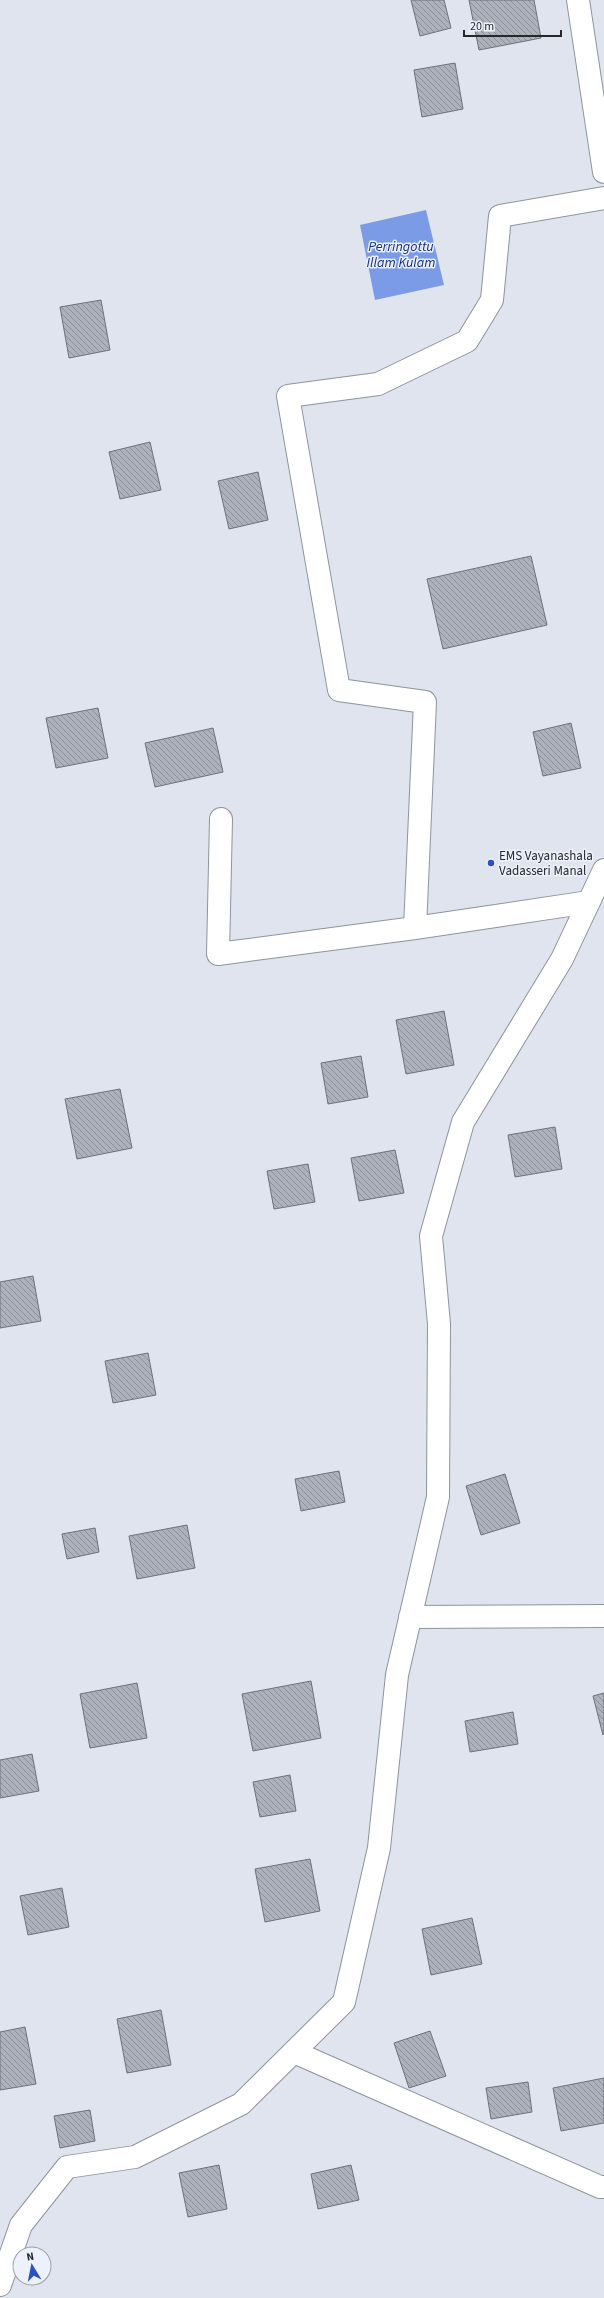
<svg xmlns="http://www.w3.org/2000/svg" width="604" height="2298" viewBox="0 0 604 2298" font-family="'Source Sans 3',sans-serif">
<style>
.water{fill:#7b9be7}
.building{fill:url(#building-back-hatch);stroke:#6d717b}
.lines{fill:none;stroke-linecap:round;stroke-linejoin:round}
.street-casing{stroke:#8e939d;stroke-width:24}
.street{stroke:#fff;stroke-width:22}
.poi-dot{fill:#2d51c0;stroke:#ecf1fc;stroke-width:1.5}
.labels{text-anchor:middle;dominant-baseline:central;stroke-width:3;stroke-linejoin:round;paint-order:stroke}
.poi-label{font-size:13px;fill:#26272b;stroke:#ecf1fc;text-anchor:start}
.water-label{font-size:14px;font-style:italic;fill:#142d84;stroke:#ecf1fc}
</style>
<defs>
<pattern id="building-back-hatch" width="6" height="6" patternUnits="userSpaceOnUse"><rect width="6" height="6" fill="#acb1bb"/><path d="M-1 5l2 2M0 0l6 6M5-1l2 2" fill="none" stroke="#8c9098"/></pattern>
</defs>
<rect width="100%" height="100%" fill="#dfe4ef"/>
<path class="water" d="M426 210 444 285 375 300 360 225Z"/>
<path class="building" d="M411 0H444L451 28 420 36Z
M469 0H534L541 38 479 50Z
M455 63 463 109 422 117 414 70Z
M101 300 110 350 69 358 60 307Z
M150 442 161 490 120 499 109 452Z
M258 472 268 520 229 529 218 481Z
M531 556 547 625 443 649 427 579Z
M98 708 108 758 56 768 46 718Z
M571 723 581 768 543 776 533 732Z
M213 728 223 772 155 787 145 743Z
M444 1011 454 1065 406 1074 396 1020Z
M361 1056 368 1097 328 1104 321 1063Z
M120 1089 132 1148 77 1159 65 1099Z
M555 1127 562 1169 515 1177 508 1135Z
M395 1150 404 1193 359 1201 351 1158Z
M308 1164 315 1202 274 1209 267 1171Z
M33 1276 41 1321 0 1328V1282Z
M148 1353 156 1395 113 1403 105 1361Z
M339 1471 345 1502 301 1511 295 1479Z
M505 1474 520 1523 481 1535 466 1486Z
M187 1525 195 1568 137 1579 129 1536Z
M95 1528 99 1552 67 1559 62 1534Z
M311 1681 321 1738 253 1751 242 1694Z
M137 1683 147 1738 90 1748 80 1694Z
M604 1693V1734L603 1735 593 1696Z
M513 1712 518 1744 470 1752 465 1721Z
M32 1754 39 1791 0 1798V1760Z
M290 1775 296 1811 260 1817 253 1782Z
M310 1859 320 1911 265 1922 255 1869Z
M62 1888 69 1927 28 1935 20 1896Z
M472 1918 482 1964 431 1975 422 1929Z
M161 2010 171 2065 127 2073 117 2019Z
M25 2027 36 2084 0 2090V2032Z
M430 2031 446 2076 409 2088 394 2043Z
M604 2078V2123L561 2131 553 2088Z
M528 2082 532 2112 491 2119 486 2088Z
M90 2110 95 2141 60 2148 54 2116Z
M219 2165 227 2209 188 2217 179 2173Z
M351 2165 359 2200 318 2209 311 2174Z"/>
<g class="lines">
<defs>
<path id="street" d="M578 0 604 172
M221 819 218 954 415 928 589 902
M415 928 425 702 339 690 288 396 378 384 467 341 492 300 500 216 604 198
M410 1617 604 1616
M294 2052 600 2187H604
M0 2285 21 2225 67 2167 135 2157 241 2104 344 2002 379 1848 397 1675 438 1497 439 1324 431 1236 463 1122 562 959 604 870"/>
</defs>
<use href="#street" class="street-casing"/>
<use href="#street" class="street"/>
</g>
<circle class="poi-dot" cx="491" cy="863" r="4"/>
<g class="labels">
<g class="poi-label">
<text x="499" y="856">EMS Vayanashala<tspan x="499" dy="15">Vadasseri Manal</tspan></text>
</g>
<g class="water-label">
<text x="401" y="247">Perringottu<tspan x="401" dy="16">Illam Kulam</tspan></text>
</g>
</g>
<g transform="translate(32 2266) rotate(350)"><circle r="19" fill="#ecf1fc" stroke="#9da0a8"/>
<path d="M0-3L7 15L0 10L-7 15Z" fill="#2d51c0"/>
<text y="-6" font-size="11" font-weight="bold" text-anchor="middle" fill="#26272b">N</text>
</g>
<path d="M464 30v6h97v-6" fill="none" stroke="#26272b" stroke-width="2"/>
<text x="470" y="30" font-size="12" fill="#26272b" stroke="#ecf1fc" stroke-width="3" paint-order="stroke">20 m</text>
</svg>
